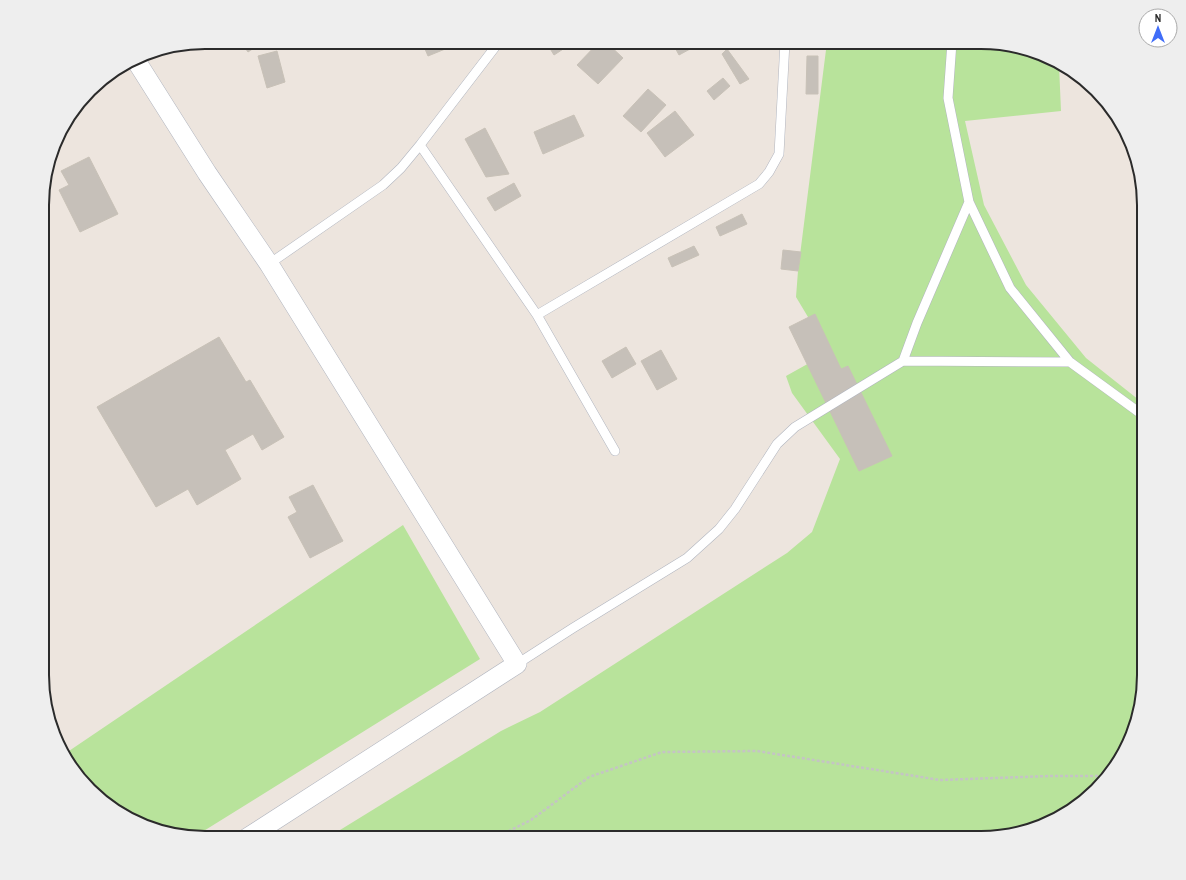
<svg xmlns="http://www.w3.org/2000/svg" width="1186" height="880" viewBox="0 0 1186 880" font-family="'Archivo Narrow',sans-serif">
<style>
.green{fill:#b8e39b}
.building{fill:#c6c0b9;stroke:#c8c1b7}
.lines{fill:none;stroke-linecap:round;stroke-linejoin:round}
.lane-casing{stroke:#b1b5bf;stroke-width:10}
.street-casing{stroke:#b1b5bf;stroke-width:20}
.path{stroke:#c4c4c4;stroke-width:2.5;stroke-dasharray:3 2;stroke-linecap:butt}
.lane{stroke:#fff;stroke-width:9}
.street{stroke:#fff;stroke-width:19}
.rim{fill:none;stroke:#2b2b2b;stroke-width:2}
</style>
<rect width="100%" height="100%" fill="#ede5de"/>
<path class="green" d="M827 42H991L1033 51 1059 65 1061 111 965 121 984 205 1026 285 1086 358 1144 404V685L1132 737 1110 774 1053 821 981 838H327L501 731 540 712 787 553 812 532 840 459 792 393 786 376 829 352 796 297 798 271Z
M403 525 480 659 194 837 143 826 106 804 64 756 63 755Z"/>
<path class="building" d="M241 42H263L248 52Z
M330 42H341L333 47Z
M422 42H454L455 45 428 56Z
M546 42H574L554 55Z
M599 42H606L623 58 598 84 577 65Z
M672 42H703L679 55Z
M727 49 749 79 740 84 722 54Z
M277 51 285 82 267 88 258 56Z
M807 56H818V94H806Z
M723 78 730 86 714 100 707 91Z
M648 89 666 105 641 132 623 116Z
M675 111 694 135 665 157 647 133Z
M574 115 584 136 543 154 534 132Z
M485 128 509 174 486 177 465 139Z
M89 157 118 214 80 232 59 190 69 185 61 171Z
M514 183 521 196 495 211 487 198Z
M742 214 747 224 720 236 716 227Z
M694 246 699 255 672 267 668 258Z
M783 250 801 252 798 271 781 269Z
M815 314 841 369 848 366 892 456 859 471 789 327Z
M219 337 246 382 250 380 284 437 262 450 253 434 225 450 241 479 197 505 188 489 156 507 97 407Z
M626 347 636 364 612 378 602 361Z
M661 350 677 379 657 390 641 361Z
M313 485 343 541 310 558 288 517 297 512 289 497Z"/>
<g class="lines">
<defs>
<path id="lane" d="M952 42 948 98 969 202 1010 288 1070 362 1144 416
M420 145 537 315 615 451
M969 202 917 323 903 361 1070 362
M269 264 383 185 401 168 420 145 499 42
M537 315 759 184 769 172 779 154 785 42
M517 664 573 628 687 558 719 529 735 509 777 444 795 427 903 361"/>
<path id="street" d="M135 59 207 173 269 264 517 664 247 838"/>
</defs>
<use href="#lane" class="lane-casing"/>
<use href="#street" class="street-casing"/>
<path class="path" d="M495 838 531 820 589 777 662 752 757 751 940 780 1050 776H1107"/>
<use href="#lane" class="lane"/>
<use href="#street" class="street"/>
</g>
<path d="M0 0H1186V880H0ZM205 49H981A156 156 0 0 1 1137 205V675A156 156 0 0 1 981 831H205A156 156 0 0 1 49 675V205A156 156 0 0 1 205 49Z" fill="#eee" fill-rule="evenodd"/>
<path class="rim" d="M205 49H981A156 156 0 0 1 1137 205V675A156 156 0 0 1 981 831H205A156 156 0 0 1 49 675V205A156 156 0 0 1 205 49Z"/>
<g transform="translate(1158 28)"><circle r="19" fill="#ffffff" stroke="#aaaaaa"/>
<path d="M0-3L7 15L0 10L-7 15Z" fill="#406df8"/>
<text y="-6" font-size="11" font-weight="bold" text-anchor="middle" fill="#2b2b2b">N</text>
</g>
</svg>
